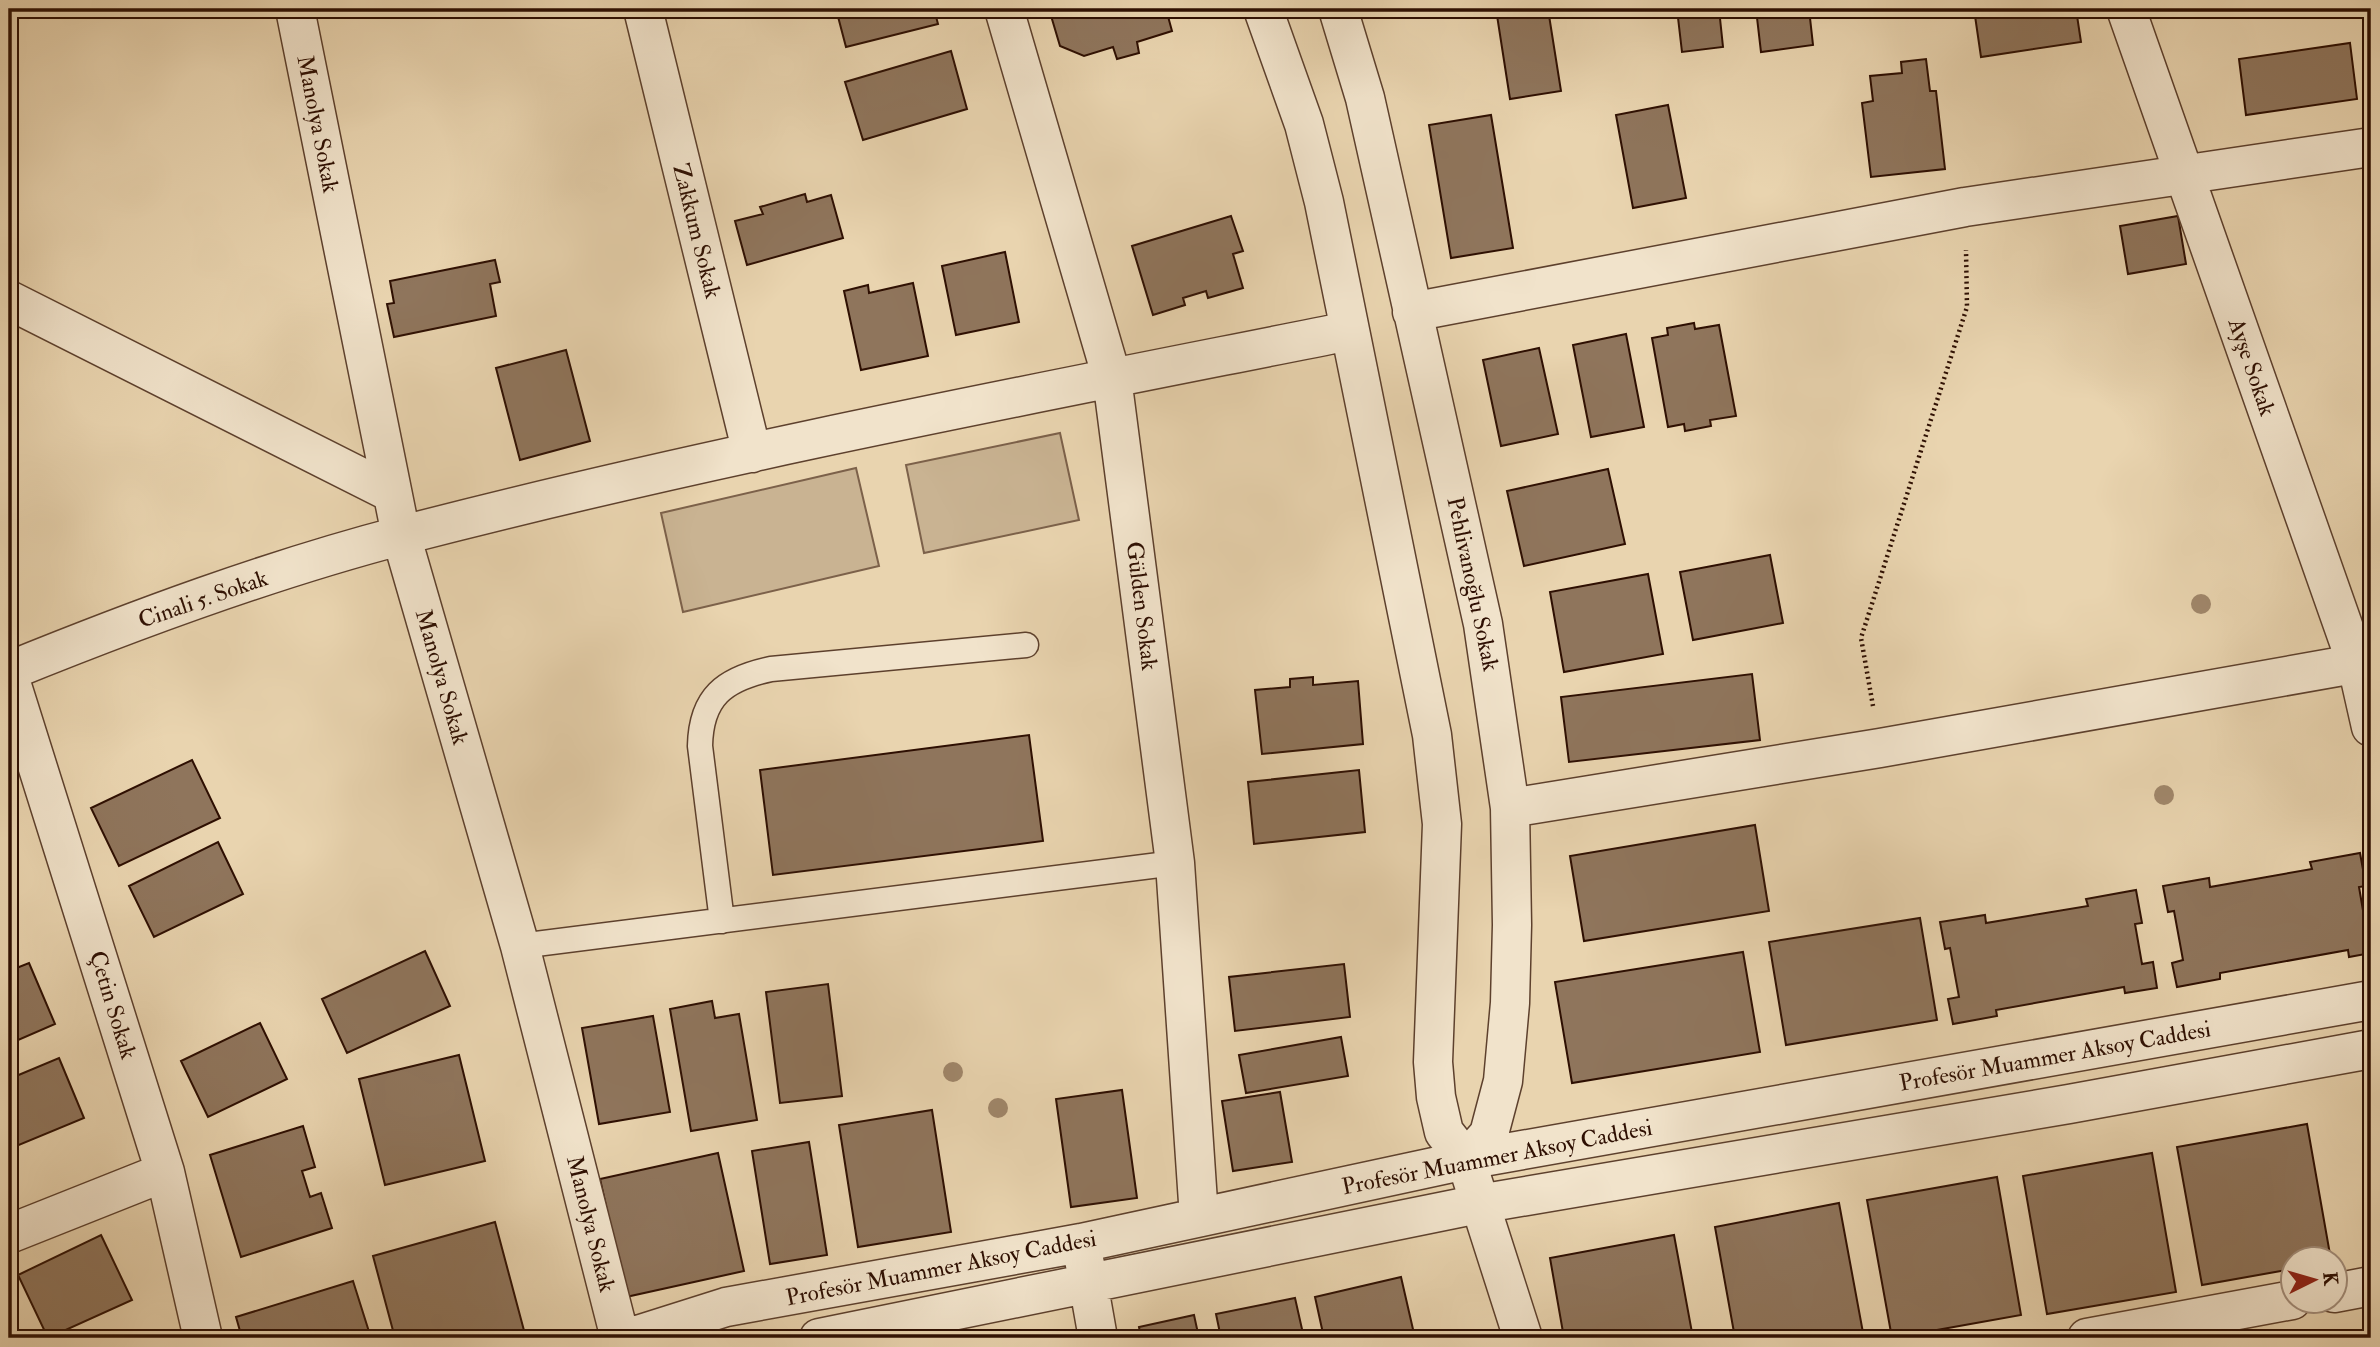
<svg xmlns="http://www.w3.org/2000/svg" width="2380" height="1347" viewBox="0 0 2380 1347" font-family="'IM FELL Double Pica',serif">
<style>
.green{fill:#c9b392;stroke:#7c614a;stroke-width:2}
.building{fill:#8f755c;stroke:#2e0f02;stroke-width:2}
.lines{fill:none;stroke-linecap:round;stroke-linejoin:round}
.lane-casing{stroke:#5d402d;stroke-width:27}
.street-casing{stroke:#5d402d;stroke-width:41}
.path{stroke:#2e0f02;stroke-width:4.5;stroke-dasharray:2 3.5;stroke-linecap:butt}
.lane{stroke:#f1e3cb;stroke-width:24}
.street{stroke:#f1e3cb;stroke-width:38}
.tree{fill:#a0876b}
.labels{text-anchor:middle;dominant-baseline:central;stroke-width:5;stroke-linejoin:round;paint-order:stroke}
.street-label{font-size:23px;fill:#2e0f02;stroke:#f1e3cb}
</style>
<rect width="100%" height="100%" fill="#e9d4af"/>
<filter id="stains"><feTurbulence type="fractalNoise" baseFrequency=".00286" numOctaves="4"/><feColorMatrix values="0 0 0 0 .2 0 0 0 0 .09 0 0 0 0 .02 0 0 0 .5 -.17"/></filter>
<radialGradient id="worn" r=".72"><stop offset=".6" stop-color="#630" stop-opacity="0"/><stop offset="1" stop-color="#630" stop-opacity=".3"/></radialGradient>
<path class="green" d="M1060 433 1079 520 924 553 906 465Z
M856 468 879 566 683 612 661 513Z"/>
<path class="building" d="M836 9H934L938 24 846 47Z
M1049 9H1166L1172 31 1137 42 1139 53 1117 59 1113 47 1084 56 1060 46Z
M1496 9H1548L1561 91 1510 99Z
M1677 9H1719L1723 47 1682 52Z
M1756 9H1809L1813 45 1761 52Z
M1974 9H2076L2081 42 1981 57Z
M2350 43 2357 99 2246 115 2239 59Z
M951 51 967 109 863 140 845 82Z
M1926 59 1930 91H1936L1945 169 1871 177 1862 103 1873 101 1870 76 1902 73 1901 62Z
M1668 105 1686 198 1633 208 1616 115Z
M1491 115 1513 248 1451 258 1429 125Z
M805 194 807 202 831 195 843 238 747 265 735 221 763 214 760 207Z
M1231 216 1243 251 1233 254 1243 288 1208 298 1206 291 1183 298 1185 305 1153 315 1132 246Z
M2178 216 2186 264 2128 274 2120 226Z
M1005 252 1019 322 956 335 942 266Z
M495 260 500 282 490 284 496 316 394 337 387 304 394 303 390 281Z
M913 283 928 356 861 370 844 291 868 285 869 293Z
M1694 323 1695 329 1719 325 1736 416 1710 420 1711 426 1685 431 1684 424 1668 427 1652 338 1668 335 1667 328Z
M1626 334 1644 427 1591 437 1573 345Z
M1539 348 1558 434 1501 446 1483 360Z
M566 350 590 441 520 460 496 368Z
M1608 469 1625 544 1524 566 1507 491Z
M1770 555 1783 623 1693 640 1680 572Z
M1648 574 1663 654 1564 672 1550 592Z
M1752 674 1760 740 1569 762 1561 697Z
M1313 677V685L1358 681 1363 744 1262 754 1255 690 1290 687V679Z
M1029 735 1043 841 773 875 760 770Z
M192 760 220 818 119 866 91 808Z
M1359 770 1365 832 1254 844 1248 782Z
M1755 825 1769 911 1584 941 1570 856Z
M218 842 243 894 154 937 129 886Z
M2360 853 2366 886 2359 887 2366 928 2371 927V953L2349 957 2348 950 2220 973V979L2177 987 2172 963 2183 960 2174 911 2168 912 2163 886 2209 878 2210 887 2312 869 2310 862Z
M2136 890 2142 923 2135 924 2142 964 2153 962 2157 988 2125 993 2124 987 1996 1010 1997 1016 1953 1024 1948 999 1959 997 1950 948 1945 949 1940 922 1985 915 1986 923 2088 906 2086 899Z
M1920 918 1937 1020 1786 1045 1769 942Z
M425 951 450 1006 347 1053 322 999Z
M1743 952 1760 1052 1572 1083 1555 982Z
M29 963 55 1024 9 1044V971Z
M1344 964 1350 1017 1235 1031 1229 977Z
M828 984 842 1096 780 1103 766 992Z
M712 1001 715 1018 739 1014 757 1120 691 1131 670 1009Z
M653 1016 670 1112 599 1124 582 1028Z
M260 1023 287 1079 208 1117 181 1061Z
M1341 1037 1348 1076 1246 1093 1239 1055Z
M459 1055 485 1161 385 1185 359 1079Z
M59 1058 84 1118 14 1147 9 1134V1079Z
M1122 1090 1137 1198 1071 1207 1056 1099Z
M1280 1092 1292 1162 1233 1171 1222 1101Z
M932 1110 951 1232 858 1247 839 1125Z
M2307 1124 2331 1260H2292V1269L2202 1285 2177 1147Z
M303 1126 315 1167 302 1171 310 1197 321 1193 332 1228 241 1257 210 1155Z
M809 1142 827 1255 770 1264 752 1151Z
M718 1153 744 1271 626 1297 600 1179Z
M2152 1153 2176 1292 2047 1314 2023 1176Z
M1997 1177 2021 1315 1892 1338 1867 1200Z
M1839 1203 1864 1338H1735L1715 1227Z
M495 1222 526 1338H395L373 1256Z
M101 1235 132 1300 48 1338 18 1275Z
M1674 1235 1693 1338H1564L1550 1258Z
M1401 1277 1415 1338H1324L1315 1297Z
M353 1281 371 1338H242L236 1317Z
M1295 1298 1304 1338H1221L1216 1314Z
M1194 1315 1199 1338H1141L1139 1327Z"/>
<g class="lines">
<defs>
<path id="lane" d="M722 921 700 746C701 697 724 679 771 669L1026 645
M520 946 1175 863"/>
<path id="street" d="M295 9 401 535 520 946 620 1338
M643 9 752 453
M1004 9 1112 378 1175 863 1199 1217
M1263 9 1304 124 1324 202 1432 735 1442 824 1433 1062 1436 1097 1444 1132 1466 1160 1523 1338
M1338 9 1365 98 1483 624 1510 808 1512 925 1510 1003 1503 1081 1489 1134 1466 1160
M2126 9 2357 665 2371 727
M9 300 392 493
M1412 312 1965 207 2371 147
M9 671C137 619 269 570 403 535 715 454 1033 394 1349 331
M9 676 165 1172 203 1338
M1510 808 1880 748 2371 661
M9 1234 165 1172
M1084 1259 1098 1338
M2334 1293 2371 1286
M628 1338 726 1307 1081 1243 1466 1160 2371 1000
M819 1338 1479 1204 2069 1104 2371 1049
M2087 1338 2292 1300"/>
</defs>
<use href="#lane" class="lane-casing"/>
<use href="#street" class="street-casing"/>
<path class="path" d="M1873 706 1861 638 1967 307 1966 250"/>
<use href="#lane" class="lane"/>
<use href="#street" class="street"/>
</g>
<g class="tree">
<circle cx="2201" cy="604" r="10"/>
<circle cx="2164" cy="795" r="10"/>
<circle cx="953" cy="1072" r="10"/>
<circle cx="998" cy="1108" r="10"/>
</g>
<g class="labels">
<g class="street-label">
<text transform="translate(318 124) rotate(79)">Manolya Sokak</text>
<text transform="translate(697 231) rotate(76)">Zakkum Sokak</text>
<text transform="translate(2252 367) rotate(71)">Ayşe Sokak</text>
<text transform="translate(1473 584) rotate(78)">Pehlivanoğlu Sokak</text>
<text transform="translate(203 599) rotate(-19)">Cinali 5. Sokak</text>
<text transform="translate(1142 606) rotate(83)">Gülden Sokak</text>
<text transform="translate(442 677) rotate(74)">Manolya Sokak</text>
<text transform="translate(113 1005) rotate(73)">Çetin Sokak</text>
<text transform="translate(2055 1056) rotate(-10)">Profesör Muammer Aksoy Caddesi</text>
<text transform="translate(1497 1157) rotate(-11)">Profesör Muammer Aksoy Caddesi</text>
<text transform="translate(591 1224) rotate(76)">Manolya Sokak</text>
<text transform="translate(941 1268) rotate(-11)">Profesör Muammer Aksoy Caddesi</text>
</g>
</g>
<rect width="2380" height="1347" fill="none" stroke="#e9d4af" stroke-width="35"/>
<rect x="10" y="10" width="2359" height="1326" fill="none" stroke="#2e0f02" stroke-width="3.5"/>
<rect x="18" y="18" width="2345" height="1312" fill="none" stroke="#2e0f02" stroke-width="2"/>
<g transform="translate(2314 1280) rotate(85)"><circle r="33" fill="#f1e3cb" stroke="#a38e7b" stroke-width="2"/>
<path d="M0-5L12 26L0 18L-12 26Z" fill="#8f2418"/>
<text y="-10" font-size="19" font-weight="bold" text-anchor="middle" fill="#2e0f02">K</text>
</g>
<rect width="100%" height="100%" filter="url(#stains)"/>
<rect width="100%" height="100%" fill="url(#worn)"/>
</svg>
